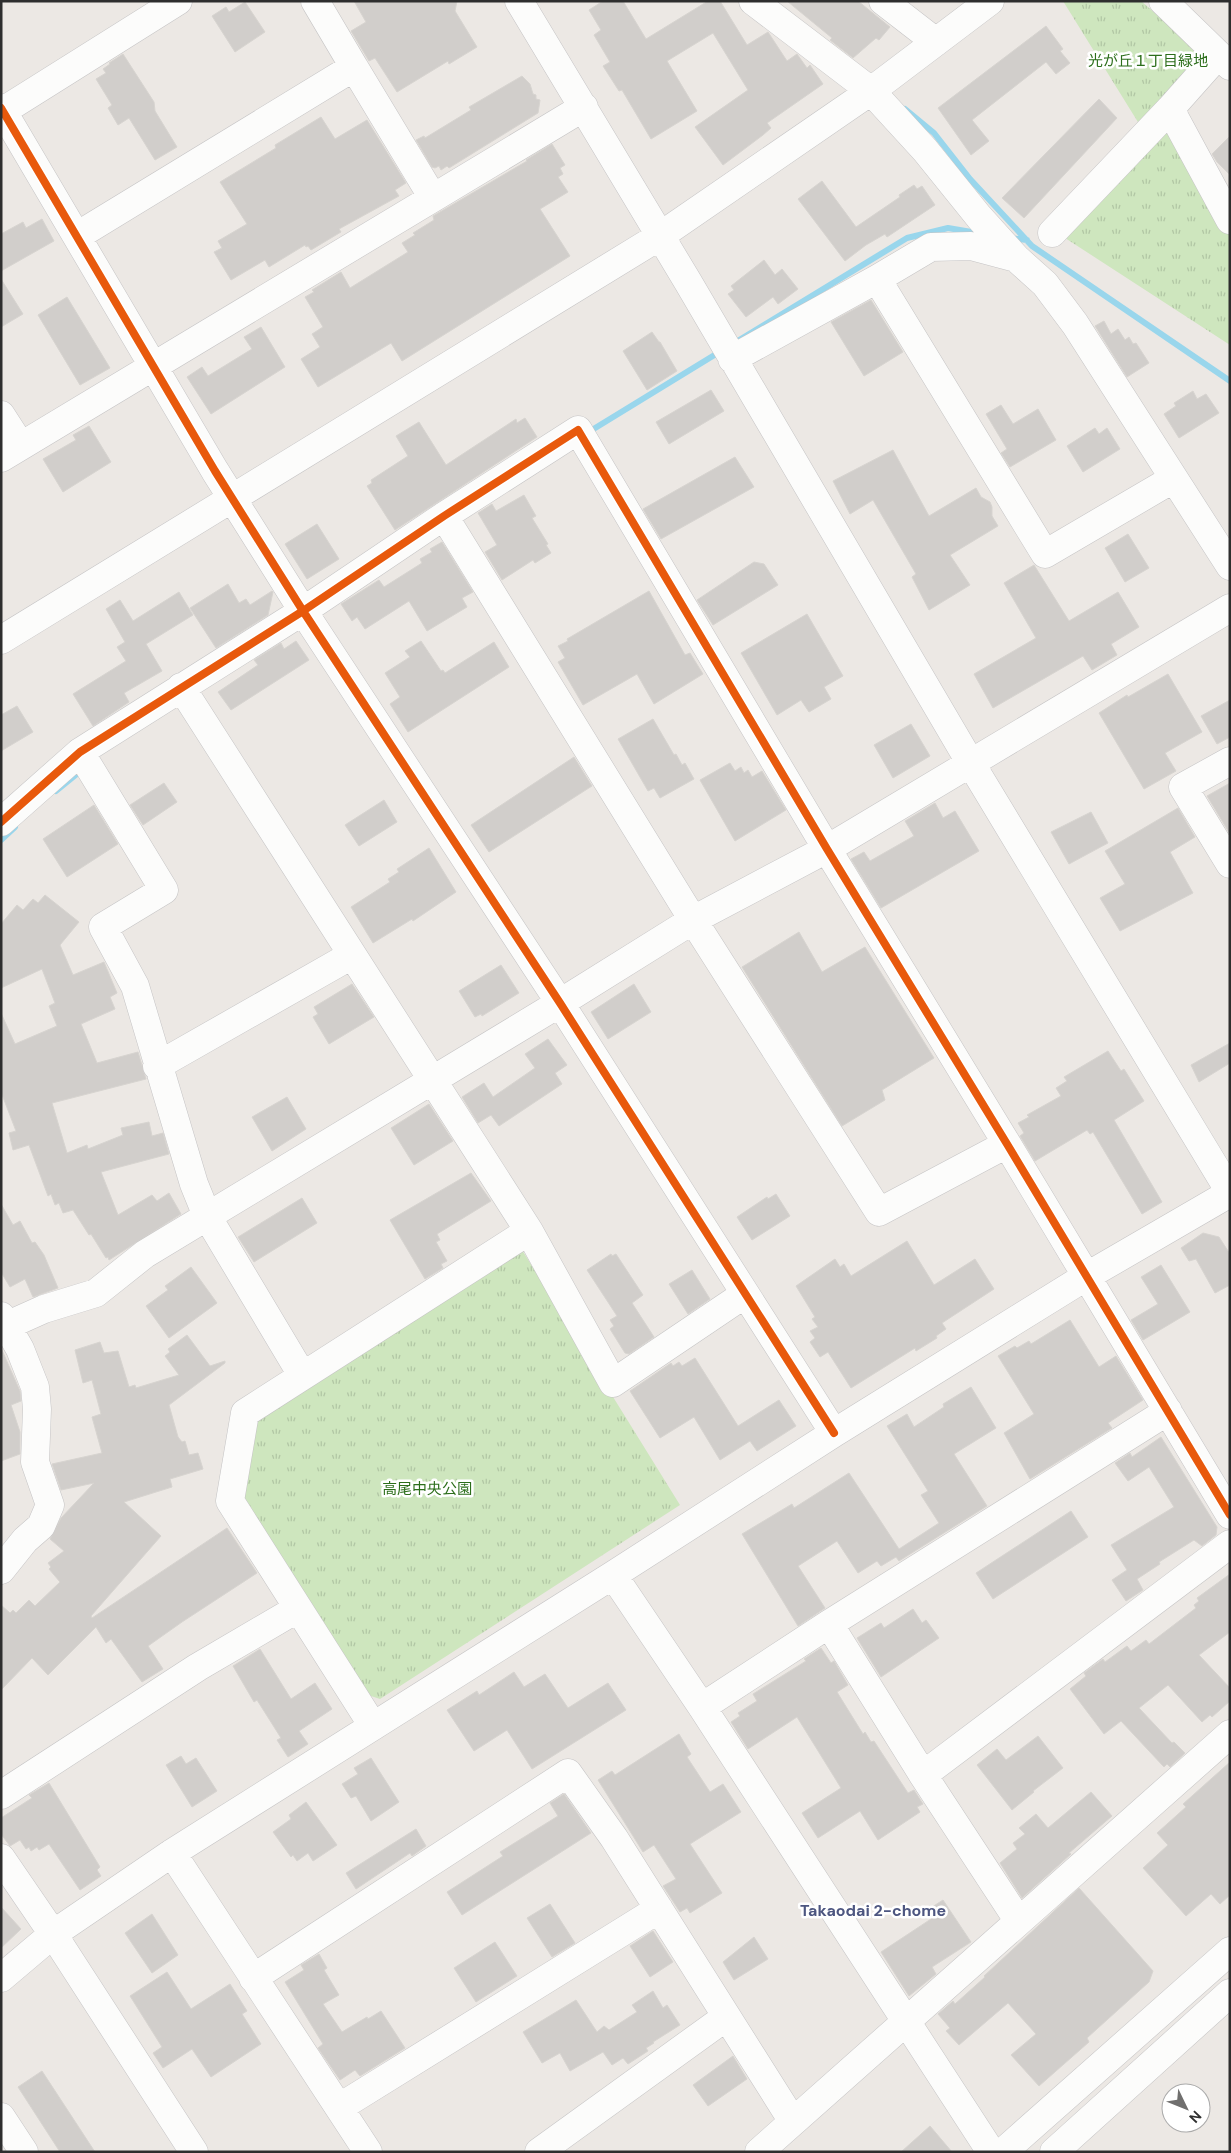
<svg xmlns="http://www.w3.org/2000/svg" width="1231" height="2153" viewBox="0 0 1231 2153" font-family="'DM Sans','Noto Sans JP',sans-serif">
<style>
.park{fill:url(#park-tufts)}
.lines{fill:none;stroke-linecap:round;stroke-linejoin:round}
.stream{stroke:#99d6ec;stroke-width:6}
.building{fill:#d1cecb;stroke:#d7d4d0}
.minor-casing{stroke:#c5c4c5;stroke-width:29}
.minor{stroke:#fcfcfb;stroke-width:28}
.cycleway-casing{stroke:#fff;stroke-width:11}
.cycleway{stroke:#e8590c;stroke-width:8}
.labels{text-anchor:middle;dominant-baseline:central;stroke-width:5;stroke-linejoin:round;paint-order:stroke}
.park-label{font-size:15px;fill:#2c6e1b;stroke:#fff}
.neighbourhood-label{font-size:16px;font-weight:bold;fill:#4d5680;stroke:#fff}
</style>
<defs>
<pattern id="park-tufts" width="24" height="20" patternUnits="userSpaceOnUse" patternTransform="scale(1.25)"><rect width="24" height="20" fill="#cee6be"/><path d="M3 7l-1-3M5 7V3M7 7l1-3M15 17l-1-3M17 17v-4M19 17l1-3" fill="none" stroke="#b1c6a4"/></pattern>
</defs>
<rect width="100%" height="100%" fill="#ece8e4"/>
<path class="park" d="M1063 1H1141L1208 59 1141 127Z
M1167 128 1230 235V345L1062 236Z
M522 1250 680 1505 380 1699 368 1695 239 1496 253 1421Z"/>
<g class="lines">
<path class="stream" d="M905 109 934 133 970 179 1032 246 1230 381
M1010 238 1027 240
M736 342 907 238 948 228 983 234
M587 433 721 351
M56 791 83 769
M1 840 15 827"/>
</g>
<path class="building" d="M354 1H457L455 11 477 47 449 64 448 61 397 92 375 58 369 61 351 31 366 22Z
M603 1H623L646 39 708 1H720L747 45 768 32 787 61 797 54 807 68 810 65 823 84 767 123 771 128 763 135 723 165 695 127 748 90 713 33 667 61 697 111 651 139 622 90 619 91 603 66 610 62 594 35 601 30 589 10Z
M787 1H858L890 27 879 40 876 38 853 58 830 40 832 38Z
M245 2 265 32 235 52 212 16 226 7 229 12Z
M1046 26 1063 49 1060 51 1070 63 1056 74 1046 62 972 120 989 141 971 155 938 108Z
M123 54 154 102 155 111 177 147 155 160 129 118 118 125 108 108 112 105 96 79 106 73 103 69 110 64 109 63Z
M522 76 530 84 533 94 536 95V99L540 100 538 113 449 168 447 166 441 170 439 166 435 168 432 167 416 140 424 136 425 138 471 110 469 107Z
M1099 99 1117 118 1024 218 1002 198Z
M321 117 335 139 367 120 406 183 395 190 399 196 339 229 341 232 311 250 308 246 306 247 305 245 269 267 265 260 231 280 214 252 222 248 218 241 247 224 220 182 276 148 275 145Z
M1230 136V175L1217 162 1212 154Z
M552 144 565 165 560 168 563 174 558 177 568 192 540 209 570 256 402 361 391 343 318 387 301 359 320 347 312 334 323 327 305 297 314 292 312 290 341 272 350 288 408 252 402 243 415 235 413 233 434 220 433 216 527 161 526 160Z
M822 181 856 227 900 197 899 195 914 185 917 189 922 186 935 205 887 237 885 234 866 245 845 261 798 199Z
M42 219 54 241 1 271V234L23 222 26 228Z
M764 260 775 275 782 269 798 289 778 304 773 297 746 317 728 294 734 290 731 286Z
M1 279 23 314 1 327Z
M67 297 110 368 80 385 38 315Z
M871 300 903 352 864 376 831 322Z
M1104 321 1111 334 1118 329 1125 340 1129 337 1133 344 1136 343 1149 363 1127 377 1095 326Z
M261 327 285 367 211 414 187 377 202 367 208 376 252 349 244 337Z
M652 332 659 342H660L677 371 647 390 623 351Z
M711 390 724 411 669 444 656 422Z
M1193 391 1197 399 1206 394 1219 413 1179 438 1164 414 1176 406 1174 403Z
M1001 405 1013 424 1038 409 1056 440 1010 467 1001 453 1007 449 986 414Z
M525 418 537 437 395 530 367 486 372 483 371 480 408 456 396 436 419 422 446 465 516 419 517 423Z
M89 426 111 462 63 492 43 459 76 440 73 435Z
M1095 428 1099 434 1107 428 1120 449 1083 472 1067 446Z
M893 450 929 516 976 488 981 497 990 502 992 507V516L998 526 950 555 970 585 929 610 912 577 916 574 873 500 850 514 833 481Z
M735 457 754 487 661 539 643 509Z
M524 495 536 516 532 518 548 544 546 545 551 553 535 563 533 560 502 580 485 552 497 545 478 513 492 504 496 511Z
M317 524 339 559 307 579 285 544Z
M1128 534 1149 568 1125 582 1105 548Z
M442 542 473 592 462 598 467 607 427 631 409 601 365 629 357 617 352 621 341 604 379 580 384 587 422 563 420 559 432 552 430 549Z
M754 562 764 564 778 585 713 625 697 600Z
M1034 565 1069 621 1118 592 1139 627 1111 644 1117 655 1092 670 1083 656 993 708 974 674 1036 638 1004 583Z
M228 584 239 603 246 599 250 605 272 591 273 592 268 615 216 648 190 608Z
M649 591 685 655 690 653 703 674 654 704 637 674 583 705 558 662 565 658 558 646 568 641 567 639Z
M179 592 193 615 146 644 162 671 124 693 129 702 93 726 73 694 126 661 117 647 125 642 106 609 120 600 133 621Z
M807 614 843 676 824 687 831 699 809 712 801 700 777 715 741 653Z
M296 641 309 660 231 710 218 692 258 665 254 660 281 643 284 649Z
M421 641 441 671 443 670 445 673 494 642 509 667 408 732 390 704 400 697 385 673 410 657 405 651Z
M1168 674 1202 732 1165 753 1176 771 1144 789 1099 713 1127 695 1128 697Z
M1230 700V737L1217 744 1201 716Z
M17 706 33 732 1 751V715Z
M653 719 674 755 676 754 682 765 685 763 694 779 660 798 654 788 648 791 618 739Z
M911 724 930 756 893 778 874 745Z
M574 757 592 786 489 852 471 825Z
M730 763 735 771 741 767 744 773 748 770 752 777 762 771 786 810 735 841 700 780Z
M164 783 177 802 143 825 130 805Z
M1230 783V834L1207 796Z
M384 800 397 822 359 846 345 825Z
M935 803 943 818 955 811 979 851 881 908 851 859 864 852 870 861 914 836 905 821Z
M94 805 118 844 67 877 43 839Z
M1178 808 1195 837 1170 852 1193 893 1120 931 1100 898 1125 884 1105 851Z
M1091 812 1108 843 1069 864 1051 832Z
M429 848 456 892 413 921 412 919 373 943 351 907 390 882 388 879 399 872 397 869Z
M45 895 79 922 60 945 73 975 104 962 117 993 110 997 115 1009 81 1024 97 1063 138 1052 146 1079 52 1103 67 1153 87 1145 88 1149 123 1135 121 1128 149 1122 152 1136 163 1133 169 1154 101 1172 118 1215 152 1195 157 1201 169 1193 181 1214 109 1260 108 1257 106 1258 91 1234 89 1235 73 1210 63 1213 59 1203 55 1205 51 1194 48 1196 29 1145 13 1150 9 1133 16 1131 1 1092V1013L15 1044 57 1026 49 1006 55 1003 42 969 1 988V924L17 905 23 910 33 899 38 903Z
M799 932 822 972 865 947 934 1058 882 1090 885 1100 842 1126 742 967Z
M501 965 519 993 482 1016 481 1014 475 1017 459 991Z
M352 984 374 1017 329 1044 313 1017 318 1014 314 1007Z
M634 984 651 1012 608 1039 591 1012Z
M548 1039 567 1065 555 1073 562 1084 499 1126 491 1115 478 1123 462 1097 484 1083 493 1097 535 1068 525 1054Z
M1230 1043V1063L1199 1082 1191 1065Z
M1108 1051 1121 1071 1124 1069 1144 1101 1114 1120 1162 1202 1142 1214 1093 1132 1090 1134 1087 1130 1035 1161 1020 1136 1024 1133 1018 1123 1029 1117 1027 1115 1061 1096 1056 1088 1067 1081 1064 1077Z
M287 1097 306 1129 272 1151 252 1117Z
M429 1104 453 1141 414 1165 391 1128Z
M471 1173 491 1201 437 1234 440 1240 436 1242 447 1261 441 1264 443 1268 425 1279 390 1220Z
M776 1194 790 1216 752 1240 737 1217 767 1197 768 1199Z
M302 1198 317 1223 254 1262 238 1237Z
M1 1204 13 1225 20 1221 32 1243 35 1242 44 1255 58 1288 33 1297 25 1279 10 1287 1 1272Z
M1203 1233 1219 1237 1230 1254V1285L1215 1293 1196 1259 1189 1261 1181 1248Z
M907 1241 934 1285 975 1259 994 1289 942 1323 946 1329 936 1336 937 1338 916 1351 915 1348 851 1388 828 1352 820 1357 810 1342 815 1338 810 1331 818 1327 812 1319 815 1317 796 1286 835 1259 840 1267 844 1264 851 1276Z
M611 1254 612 1256 616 1254 643 1295 632 1303 654 1337 629 1354 625 1353 610 1329 614 1326 610 1320 617 1316 587 1270Z
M1161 1265 1190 1312 1143 1340 1131 1320 1158 1304 1141 1277Z
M191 1267 217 1303 169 1338 146 1306 168 1290 165 1286Z
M692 1270 710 1299 688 1314 669 1284Z
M1070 1320 1099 1367 1116 1356 1143 1400 1108 1423 1112 1428 1030 1479 1004 1433 1034 1414 998 1356 1015 1346 1017 1348 1029 1341 1031 1344Z
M187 1335 210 1366 225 1361V1363L169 1405 178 1437 182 1442 185 1441 189 1455 198 1453 203 1469 170 1479 172 1487 124 1502 161 1536 91 1616 92 1618 227 1528 257 1573 182 1622 148 1646 163 1669 142 1682 111 1639 106 1643 96 1627 48 1675 32 1658 1 1690V1605L10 1613 13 1610 16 1613 29 1600 35 1606 60 1582 49 1569 51 1567 48 1563 64 1551 50 1539 61 1518 94 1483 61 1490 52 1464 102 1453 92 1417 101 1414 92 1380 83 1383 75 1350 100 1342 104 1353 118 1351 129 1387 135 1385 136 1388 179 1375 165 1356 170 1352 168 1349Z
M1 1348 20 1391 21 1401 11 1405 20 1432V1454L1 1461Z
M695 1358 738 1426 779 1400 796 1426 757 1451 750 1441 720 1460 694 1417 660 1438 630 1391 671 1363 673 1366 679 1362 682 1366Z
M971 1387 996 1428 954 1454 987 1506 899 1561 896 1557 881 1566 877 1561 858 1573 837 1541 798 1566 825 1608 798 1626 742 1534 792 1504 794 1508 849 1473 899 1549 939 1523 921 1495 928 1491 887 1426 907 1414 914 1427 944 1407 943 1404Z
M1161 1437 1217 1527 1216 1535 1202 1546 1194 1540 1159 1562 1160 1564 1137 1579 1143 1590 1126 1601 1112 1580 1127 1570 1111 1545 1174 1507 1149 1467 1128 1481 1115 1463 1130 1453 1132 1457Z
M1071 1511 1088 1537 993 1599 976 1573Z
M1230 1574V1632L1199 1655 1230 1688V1701L1212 1717 1210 1715 1202 1722 1168 1685 1139 1708 1172 1743 1174 1742 1185 1753 1170 1767 1167 1764 1164 1767 1121 1721 1104 1734 1070 1689 1086 1676 1084 1673 1103 1659 1105 1662 1127 1646 1131 1651 1146 1640 1149 1644 1196 1608 1194 1605 1199 1601 1197 1598Z
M913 1609 922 1623 926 1620 939 1638 881 1677 857 1638 881 1623 884 1628Z
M821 1648 831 1663 834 1661 848 1685 837 1692 863 1734 865 1732 871 1742 874 1741 908 1793 914 1790 923 1804 917 1807 920 1812 878 1840 860 1811 818 1838 802 1813 841 1788 797 1717 748 1749 731 1722 740 1716 738 1713 757 1701 753 1694 806 1661 804 1659Z
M260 1649 291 1699 315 1683 332 1709 299 1731 308 1744 288 1757 277 1740 281 1738 257 1700 254 1702 233 1666Z
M514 1672 524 1687 545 1674 568 1708 608 1683 626 1710 532 1769 507 1730 474 1751 447 1710 477 1691 479 1695Z
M679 1734 691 1754 687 1757 710 1792 723 1784 741 1812 690 1844 722 1893 690 1913 687 1908 680 1912 663 1886 676 1879 654 1845 643 1852 598 1780 612 1771 615 1775Z
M1038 1736 1063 1768 1033 1791 1034 1792 1012 1810 977 1765 997 1749 1006 1760Z
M181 1756 186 1764 196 1758 217 1791 192 1807 166 1765Z
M371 1758 399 1802 371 1821 356 1796 351 1798 342 1784 358 1774 354 1768Z
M1230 1762V1895L1220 1904 1211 1894 1186 1916 1143 1868 1168 1845 1157 1833 1186 1807 1183 1804Z
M49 1783 100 1867 97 1870 101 1876 80 1890 49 1844 39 1850 37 1847 31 1851 29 1847 26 1849 20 1840 10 1846 1 1834V1818L32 1798 29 1795Z
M1091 1792 1112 1816 1069 1853 1071 1854 1022 1898 1000 1863 1017 1849 1013 1843 1025 1834 1019 1828 1036 1814 1048 1828Z
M564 1794 591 1833 462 1915 447 1892 503 1856 500 1852 558 1816 550 1803Z
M306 1802 337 1845 313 1861 308 1853 297 1861 293 1855 291 1857 273 1832 291 1819 289 1815Z
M416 1829 426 1846 412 1856 410 1853 356 1889 346 1873Z
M1079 1888 1153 1971 1149 1982 1087 2038 1089 2042 1039 2086 1011 2055 1036 2034 1008 2003 959 2045 946 2031 950 2028 938 2014 953 2001 955 2004 985 1977 984 1976Z
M943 1900 971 1942 932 1967 936 1974 909 1996 881 1952 934 1917 929 1909Z
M550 1904 575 1943 552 1957 527 1918Z
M1 1907 21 1929 1 1948Z
M152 1914 178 1955 152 1973 125 1933Z
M653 1931 673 1962 650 1977 630 1946Z
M754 1937 768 1959 734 1980 723 1962Z
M495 1942 517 1976 476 2002 454 1968Z
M319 1954 327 1968 324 1970 339 1995 323 2004 342 2032 367 2017 368 2019 381 2011 405 2048 360 2076 355 2070 340 2080 318 2048 323 2044 285 1982 304 1970 301 1965Z
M167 1972 191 2009 230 1984 247 2011 242 2014 261 2044 211 2077 192 2049 163 2068 153 2053 162 2047 130 1996Z
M653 1991 663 2008 667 2005 680 2025 653 2042 654 2043 646 2048 648 2051 628 2064 623 2058 612 2065 603 2052 570 2071 560 2053 542 2063 523 2032 576 2000 597 2032 604 2026 609 2030 637 2012 632 2005Z
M733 2056 747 2079 708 2106 693 2085Z
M42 2071 95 2152H60L18 2087Z
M930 2126 952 2152H901Z"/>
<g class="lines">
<defs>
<path id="minor" d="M519 1 688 282 970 762 1230 1192
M753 1 871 91 925 150 979 217 1016 258 1045 284 1075 324 1230 566
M883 1 936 42
M1163 1 1230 66
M354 67 433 198
M1 108 215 471 303 611 560 1003 834 1433
M1170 109 1230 220
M3 111 178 1
M1052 233 1170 109 1218 55
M77 236 354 67 315 1
M1016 258 971 246 931 247 877 279 1045 554 1173 479
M732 359 877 279
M1 415 21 446
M1 458 584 107
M444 516 693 920 879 1212 1007 1144
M1 640 660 236 871 91 990 1
M181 687 529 1231 613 1383 745 1294
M80 752 164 890 103 927 135 986 194 1184 207 1216 302 1375
M1230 761 1183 787 1230 864
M1 822 80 752 303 611 444 516 578 430 827 849 1007 1144 1230 1515
M157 1066 352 955
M1 1316 20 1349 35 1387 37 1409 35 1462 50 1505 41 1526 25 1540 1 1570
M6 1326 44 1309 96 1293 145 1254 560 1003 693 920 827 849 1230 608
M613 1575 702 1707 991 2152
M829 1624 923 1775 1018 1920
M702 1707 829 1624 1168 1411
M373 1726 230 1501 245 1413 529 1231
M923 1775 1230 1544
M1 1795 198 1667 297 1609
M172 1853 368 2152
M1 1858 53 1934 194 2152
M1 1978 53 1934 172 1853 613 1575 834 1433 1087 1276 1230 1193
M253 1978 568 1773 614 1838 792 2120
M340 2107 659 1909
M1 2117 24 2152
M539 2152 726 2017
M759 2152 1230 1734
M1003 2152 1230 1951
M1054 2152 1230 1993"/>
</defs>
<use href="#minor" class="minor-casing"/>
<use href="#minor" class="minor"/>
<defs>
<path id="cycleway" d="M1 108 215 471 303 611 560 1003 834 1433
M1 822 80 752 303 611 444 516 578 430 827 849 1007 1144 1230 1515"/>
</defs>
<use href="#cycleway" class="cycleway-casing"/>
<use href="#cycleway" class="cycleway"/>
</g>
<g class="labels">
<g class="park-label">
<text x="1148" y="61">光が丘１丁目緑地</text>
<text x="427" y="1489">高尾中央公園</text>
</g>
<g class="neighbourhood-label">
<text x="873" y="1910">Takaodai 2-chome</text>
</g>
</g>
<rect width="1231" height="2153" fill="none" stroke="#2e2e2e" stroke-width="5"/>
<g transform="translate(1186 2108) rotate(133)"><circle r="24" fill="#ffffff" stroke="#ababab"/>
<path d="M0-4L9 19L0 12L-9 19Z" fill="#706f6e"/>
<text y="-8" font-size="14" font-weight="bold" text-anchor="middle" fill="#2e2e2e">N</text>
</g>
</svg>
